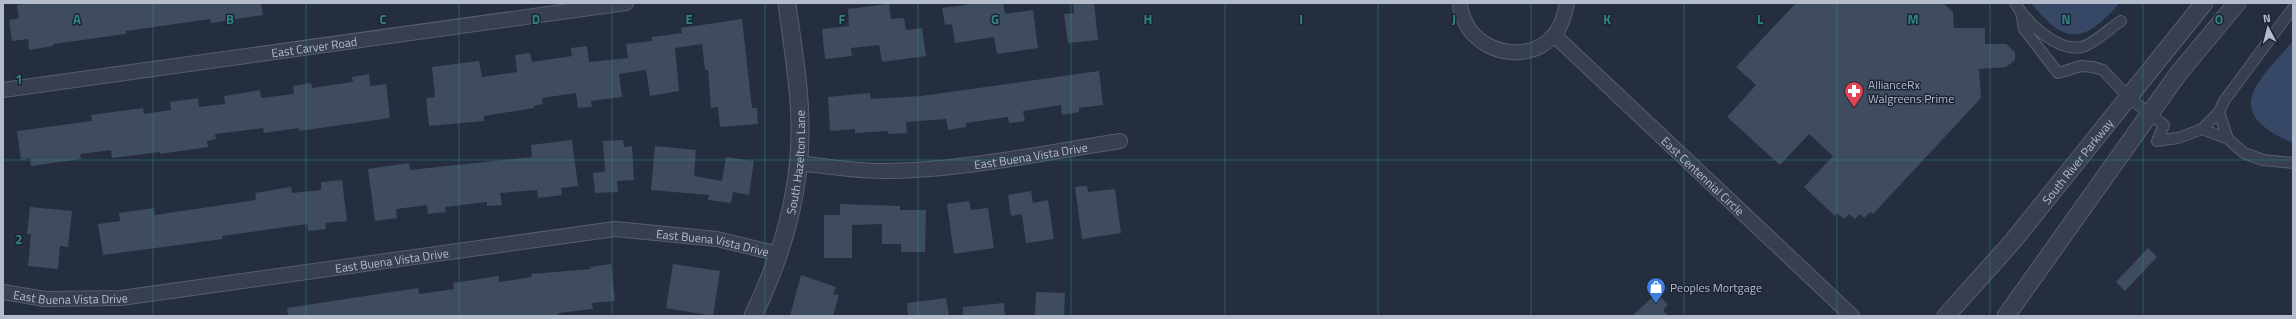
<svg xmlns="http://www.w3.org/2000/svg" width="2296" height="319" viewBox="0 0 2296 319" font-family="'Titillium Web',sans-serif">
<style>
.water{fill:#374867}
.building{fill:#3f4c5f}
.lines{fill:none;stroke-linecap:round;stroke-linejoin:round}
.pedestrian-casing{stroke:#565e6d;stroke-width:12}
.minor-casing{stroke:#565e6d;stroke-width:16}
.tertiary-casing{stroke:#565e6d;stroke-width:19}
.pedestrian{stroke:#38404f;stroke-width:10}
.minor{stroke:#38404f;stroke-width:14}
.tertiary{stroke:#38404f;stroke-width:17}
.grid{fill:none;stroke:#308480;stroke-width:1;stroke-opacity:0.55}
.labels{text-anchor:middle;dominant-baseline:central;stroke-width:3;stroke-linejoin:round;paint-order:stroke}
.street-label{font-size:12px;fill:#b4bbca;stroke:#1d2534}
.poi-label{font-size:12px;fill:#b4bbca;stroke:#1d2534;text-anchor:start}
.grid-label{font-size:13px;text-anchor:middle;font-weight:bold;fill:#308480;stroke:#1d2534;stroke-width:3;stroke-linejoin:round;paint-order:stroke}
</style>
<rect width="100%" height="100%" fill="#242e3f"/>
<path class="water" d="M2031 3H2119C2115 10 2108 15 2102 21 2071 49 2053 28 2031 3Z
M2293 41V143C2220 112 2257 83 2293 41Z"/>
<path class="building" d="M28 3H261L263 15 211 23 210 19 126 31V34L53 44V46L29 50 28 39 12 41 9 20 19 18 17 5Z
M967 3H1003L1005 14 1033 10 1038 48 997 54 994 37 955 43 952 24 945 25 942 8 967 5Z
M1073 3H1094L1098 40 1068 43 1064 14 1074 13Z
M1796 3H1943L1953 12 1954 28H1985V44H2006L2015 52V60L2006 67 1979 69 1981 98 1873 214 1870 212 1864 218 1860 214 1855 219 1849 214 1844 219 1837 213 1835 216 1804 187 1833 156 1809 134 1780 165 1727 117 1756 85 1736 67Z
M889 4 891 19 904 18 906 30 922 28 926 56 882 62 879 45 851 48 852 56 825 59 822 29 849 26 848 9Z
M742 19 752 108H757L758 124 720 127 718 107 711 108 708 70H705L702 44 675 48 679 91 650 96 646 70 619 74 622 97 591 101 592 107 578 108 576 93 542 98 543 104 534 106V108L484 116V121L429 126 426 98 435 97 432 67 479 61 482 77 517 72 515 55 530 53 532 62 572 56 571 48 587 46 589 62 628 58 626 44 652 41V37L682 33 681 28Z
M1099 71 1103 105 1079 108V112L1062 115 1061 105 1023 111 1025 121 1009 123 1008 117 966 123V127L948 130 946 119 906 122 907 133 888 134V131L855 133V129L830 131 828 97 870 93 871 99 921 96Z
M369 74 370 86 386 84 390 118 299 131V128L264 133 263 128 215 134 216 139 207 141 208 147 160 154V152L112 158 111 150 80 154 81 159 31 166 30 158 21 160 17 131 92 121 91 115 143 108 144 114 171 110 170 102 198 98 199 107 225 104 224 96 260 90 261 98 294 94 293 86 311 83 312 88 353 82 352 77Z
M572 140 578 186 561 188 562 195 538 198 537 190 500 193 502 205 487 206V202L445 207 446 212 428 214 427 205 396 209 397 218 375 221 368 169 409 163 410 170 532 157 531 145Z
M623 140 624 147 632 146 634 180 617 181 618 192 595 193 593 173 605 172 603 141Z
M655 146 696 150 694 176 722 181 726 157 754 161 749 195 733 192 731 203 708 200 709 195 651 190Z
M342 180 347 221 325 223 326 229 308 231 307 224 222 236 223 239 103 255 98 224 120 221 119 213 154 208 155 215 256 200 255 193 291 187 292 193 321 190V182Z
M1087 186 1088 192 1115 189 1121 233 1082 239 1075 187Z
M1031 191 1033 203 1048 200 1054 239 1026 243 1022 214 1011 216 1008 195Z
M969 201 971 210 988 208 994 248 954 254 947 204Z
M840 204 900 206V210H926L925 252H901V244H882V224L852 225V258H824V215H840Z
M30 207 72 211 68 247 60 246 58 269 28 266 31 234H27Z
M2148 248 2157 257 2125 291 2116 282Z
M611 264 615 301 592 303 593 309 558 313 559 316H288L287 308 418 288 419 294 454 289 453 283 499 276V282L532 277 531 274 591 269 590 267Z
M673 264 720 271 713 316 666 308Z
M801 275 836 287 833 294 839 295 833 316H790Z
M1036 292 1065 293 1064 316H1035Z
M1657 293 1668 305 1663 310 1668 316H1632Z
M946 298 949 316H908L907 303Z
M1004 303 1005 316H963V307Z"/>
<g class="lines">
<defs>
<path id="pedestrian" d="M2015 3C2027 23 2060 55 2085 46 2097 41 2110 28 2121 21
M2021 12 2024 29 2058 73 2081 66 2093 67 2103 70 2128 97 2164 125 2157 141 2178 138 2202 129
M2219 112 2224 101 2293 8
M2228 139 2219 112 2202 129 2228 139 2244 153 2263 160 2293 163"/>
<g id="minor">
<path d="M1460 3C1460 12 1465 22 1469 29 1489 56 1532 62 1555 34 1562 25 1565 14 1567 3"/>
<path id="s1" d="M1554 35 1852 316"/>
<path id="s2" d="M3 90 626 3"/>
<path id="s3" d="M798 163C826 166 854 171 882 171 959 171 1043 153 1120 141"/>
<path id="s4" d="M3 292 45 299 121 298 615 229 717 239 779 254"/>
</g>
<g id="tertiary">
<path id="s5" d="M753 316C781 258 801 192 800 126 800 85 792 44 787 3"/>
<path id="s6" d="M1946 316 2013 241 2204 3"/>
<path d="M2006 316 2178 74 2237 3"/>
</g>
</defs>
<use href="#pedestrian" class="pedestrian-casing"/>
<use href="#minor" class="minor-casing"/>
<use href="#tertiary" class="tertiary-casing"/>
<use href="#pedestrian" class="pedestrian"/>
<use href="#minor" class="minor"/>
<use href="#tertiary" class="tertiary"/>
</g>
<path class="grid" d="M153 3V316M306 3V316M459 3V316M612 3V316M765 3V316M918 3V316M1071 3V316M1225 3V316M1378 3V316M1531 3V316M1684 3V316M1837 3V316M1990 3V316M2143 3V316M3 160H2293"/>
<defs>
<symbol id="pharmacy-pin" viewBox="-11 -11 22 30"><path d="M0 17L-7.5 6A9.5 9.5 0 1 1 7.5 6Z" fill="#e0444e" stroke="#1d2534"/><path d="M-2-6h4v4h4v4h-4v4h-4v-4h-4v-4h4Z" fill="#fff"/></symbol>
<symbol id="shop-pin" viewBox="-11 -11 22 30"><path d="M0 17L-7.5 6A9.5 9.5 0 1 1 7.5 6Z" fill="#3f7fe0" stroke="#1d2534"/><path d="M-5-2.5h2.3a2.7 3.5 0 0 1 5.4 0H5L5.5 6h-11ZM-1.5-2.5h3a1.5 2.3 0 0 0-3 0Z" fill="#fff"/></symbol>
</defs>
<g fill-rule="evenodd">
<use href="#pharmacy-pin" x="1843" y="80" width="22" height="30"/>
<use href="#shop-pin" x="1645" y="276" width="22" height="30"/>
</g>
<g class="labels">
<g class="street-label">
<text stroke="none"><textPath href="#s2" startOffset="314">East Carver Road</textPath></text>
<text stroke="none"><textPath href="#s3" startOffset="234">East Buena Vista Drive</textPath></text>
<text stroke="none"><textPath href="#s6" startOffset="203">South River Parkway</textPath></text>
<text stroke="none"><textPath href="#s5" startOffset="161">South Hazelton Lane</textPath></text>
<text stroke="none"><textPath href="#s1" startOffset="205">East Centennial Circle</textPath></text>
<text stroke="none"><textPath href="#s4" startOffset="716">East Buena Vista Drive</textPath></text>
<text stroke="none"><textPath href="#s4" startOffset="392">East Buena Vista Drive</textPath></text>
<text stroke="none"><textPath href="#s4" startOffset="68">East Buena Vista Drive</textPath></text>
</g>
<g class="poi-label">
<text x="1868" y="84">AllianceRx<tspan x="1868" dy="14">Walgreens Prime</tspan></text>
<text x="1670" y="287">Peoples Mortgage</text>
</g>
</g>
<g class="grid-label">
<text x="77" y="24">A</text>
<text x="230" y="24">B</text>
<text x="383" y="24">C</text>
<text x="536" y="24">D</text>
<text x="689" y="24">E</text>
<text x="842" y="24">F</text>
<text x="995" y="24">G</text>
<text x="1148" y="24">H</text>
<text x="1301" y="24">I</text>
<text x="1454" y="24">J</text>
<text x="1607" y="24">K</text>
<text x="1760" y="24">L</text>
<text x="1913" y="24">M</text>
<text x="2066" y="24">N</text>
<text x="2219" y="24">O</text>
<text x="19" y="84">1</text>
<text x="19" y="244">2</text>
</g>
<rect width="2296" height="319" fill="none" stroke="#b4bbca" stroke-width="8"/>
<g transform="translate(2268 28) rotate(353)" stroke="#1d2534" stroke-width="3" paint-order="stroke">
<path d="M0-3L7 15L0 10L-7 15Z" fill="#b4bbca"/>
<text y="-6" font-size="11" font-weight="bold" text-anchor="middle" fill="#b4bbca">N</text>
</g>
</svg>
